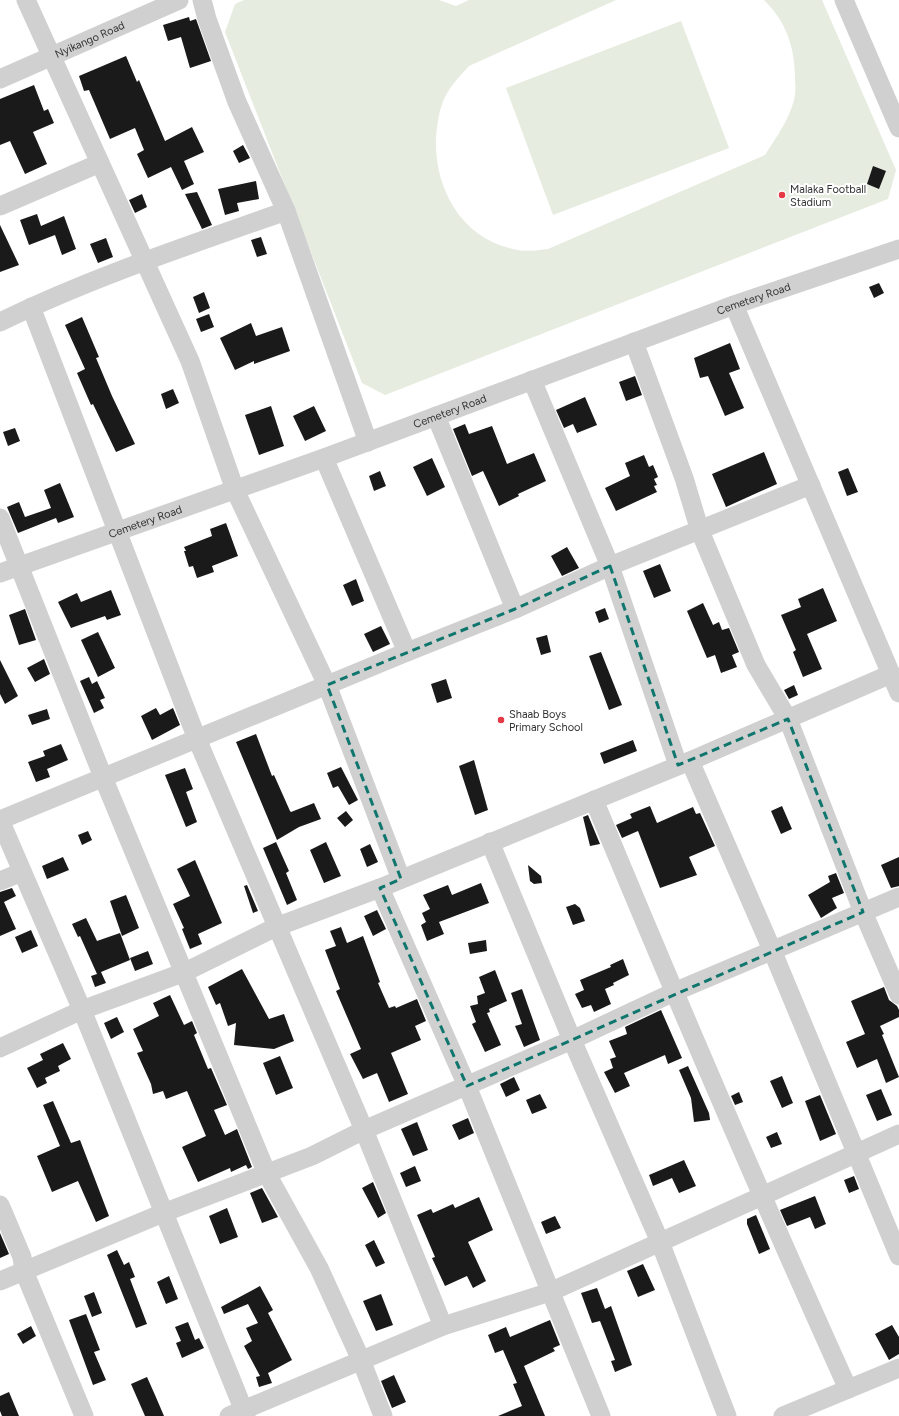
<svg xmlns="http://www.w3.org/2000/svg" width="899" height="1416" viewBox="0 0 899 1416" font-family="Figtree,sans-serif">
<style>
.pitch{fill:#e6ecdf}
.building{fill:#1a1a1a}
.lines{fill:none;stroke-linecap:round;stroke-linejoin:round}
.minor{stroke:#d0d0d0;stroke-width:19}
.marked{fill:none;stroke:#0f766e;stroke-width:3;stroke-dasharray:8 5;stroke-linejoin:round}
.poi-dot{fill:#e63946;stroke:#fff;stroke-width:1.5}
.labels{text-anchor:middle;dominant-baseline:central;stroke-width:4;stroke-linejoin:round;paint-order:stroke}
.street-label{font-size:11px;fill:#333;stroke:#fff}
.poi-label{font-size:11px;fill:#333;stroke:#fff;text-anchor:start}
</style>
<rect width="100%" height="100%" fill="#fff"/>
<path class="pitch" d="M244 0H439L456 6 469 0H616L469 66C460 76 451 85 445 97 439 109 437 125 436 138 434 190 463 241 518 250 527 252 539 250 548 249L765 155C776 138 793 114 795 94 796 88 795 81 795 75 794 45 786 22 764 0H822L896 170 888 199 385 395 362 383 225 32 235 4Z
M681 21 729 148 553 215 506 88Z"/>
<path class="building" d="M189 17 190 21 196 19 211 61 190 68 181 37 168 41 163 25Z
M126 56 137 82 139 80 165 141 192 127 204 152 184 161 194 184 182 190 171 167 148 178 137 154 144 150 135 128 110 139 89 90 84 91 79 76Z
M34 85 44 111 48 109 54 123 33 132 47 164 25 174 10 141 0 145V99Z
M243 145 250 158 239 163 233 151Z
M873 166 886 171 879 189 867 184Z
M256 181 259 199 237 203 239 211 225 215 218 189Z
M197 192 212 225 202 229 185 194Z
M142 194 147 207 135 213 129 200Z
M37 214 41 226 64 216 76 249 62 255 55 235 29 245 20 220Z
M0 225 19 265 0 272Z
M261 237 267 254 257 257 251 240Z
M106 238 113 257 98 263 90 244Z
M879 283 884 293 874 298 869 287Z
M204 292 210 308 199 313 193 297Z
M209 314 214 327 201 332 196 319Z
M82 317 99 357 96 358 112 396 135 444 116 452 93 404 91 405 77 373 85 369 65 325Z
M251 323 256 336 282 327 290 351 254 364V361L235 370 220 338Z
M730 343 740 369 729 373 744 408 725 416 708 376 700 378 694 358Z
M635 376 642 395 626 401 619 382Z
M173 389 179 403 166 409 161 394Z
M585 397 597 425 577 433 573 424 564 428 556 410Z
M271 406 284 446 259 455 245 415Z
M314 406 326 431 305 441 293 416Z
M465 424 469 434 492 426 507 464 534 453 546 481 518 494 519 496 499 506 483 471 472 476 453 429Z
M15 428 20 441 8 446 3 432Z
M764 452 777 484 726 507 712 474Z
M644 455 649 467 653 465 658 477 654 479 657 485 654 486 657 492 616 511 605 488 630 476 625 463Z
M432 458 445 487 427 496 413 467Z
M848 468 858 492 847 496 838 472Z
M380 471 386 486 374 491 369 476Z
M60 483 74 517 58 523 56 518 18 533 7 507 19 502 25 517 51 508 44 490Z
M226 523 238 556 212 566 214 572 197 578 193 566 189 567 184 551H186L184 547 212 536 210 529Z
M567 547 579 568 562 576 551 556Z
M660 564 671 591 654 598 643 571Z
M356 579 364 601 352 606 343 585Z
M823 588 837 621 807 634 822 669 803 677 793 652 796 650 781 615 801 607 798 599Z
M111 590 121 615 107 620 105 616 71 628 58 602 77 593 81 602Z
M703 603 713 625 719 622 722 630 729 628 739 652 732 655 737 667 721 673 715 655 707 658 687 611Z
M605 608 609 619 599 623 595 612Z
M25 609 36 640 19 645 9 615Z
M381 626 390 644 373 652 364 634Z
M98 632 115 668 98 677 81 640Z
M547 635 551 652 541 655 536 638Z
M601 652 622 705 609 710 589 656Z
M44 659 50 674 35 682 27 668Z
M0 660 18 696 5 704 0 694Z
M89 677 92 684 97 681 105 698 100 700 104 708 94 713 80 681Z
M446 679 452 698 437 703 431 684Z
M794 685 798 695 789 699 784 690Z
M156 708 160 715 173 708 180 725 152 740 141 716Z
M47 709 50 719 32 725 28 715Z
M256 734 272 776 274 775 290 811 291 812 314 803 321 819 299 827 277 840 236 742Z
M633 740 637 751 604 764 600 753Z
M61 744 68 760 47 769 50 777 36 782 28 762 45 756 43 751Z
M474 760 488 810 475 815 459 766Z
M341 767 358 800 349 805 338 786 333 788 327 773Z
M185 768 193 789 186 792 197 822 186 827 165 775Z
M650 806 657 823 693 807 696 814 700 813 715 846 689 857 697 875 660 888 638 831 622 838 616 825 632 818 630 814Z
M782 806 792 829 781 834 771 811Z
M346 811 353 820 345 827 337 818Z
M588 815 600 844 590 846 583 817Z
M88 831 92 840 82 845 78 835Z
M276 842 289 871 286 873 297 900 287 905 263 848Z
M326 842 341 876 324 883 310 850Z
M370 844 378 862 367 867 360 849Z
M63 857 69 870 47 879 42 866Z
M899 857V886L891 888 881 865Z
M195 860 222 923 198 934 202 944 190 949 182 929 184 928 173 904 190 896 177 869Z
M528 865 541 876 542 883 534 884 530 881Z
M836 873 844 893 832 898 837 908 821 918 808 895 830 882 828 876Z
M481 883 489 903 439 922 444 934 427 941 421 925 426 922 422 913 430 909 423 895 448 885 452 895Z
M247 885 258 911 253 913 244 886Z
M12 888 16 896 4 902 16 929 0 936V892Z
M126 895 139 928 122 936 110 901Z
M575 904 580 908 585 921 573 925 566 907Z
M377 910 386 929 373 936 364 916Z
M86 918 97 941 120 933 130 960 101 972 106 983 95 987 91 976 97 974 80 936 78 937 72 924Z
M341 927 347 943 363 936 380 982 378 983 389 1008 395 1006 396 1008 417 999 426 1021 415 1026 421 1040 391 1053 408 1094 389 1102 377 1073 363 1079 350 1054 361 1049 336 991 340 989 325 950 336 946 330 931Z
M31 930 38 946 22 953 15 937Z
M486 940 487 951 470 954 468 943Z
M148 951 153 964 135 971 130 958Z
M623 959 629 975 613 983 614 985 605 989 611 1004 594 1012 591 1005 582 1008 575 994 584 990 580 980 611 967 610 965Z
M242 969 269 1019 284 1014 294 1041 274 1049 234 1045 236 1023 228 1026 220 1003 216 1005 208 987Z
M495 970 507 1001 489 1009 490 1012 487 1013 501 1045 485 1052 472 1024 476 1022 470 1006 478 1004 477 996 485 993 479 977Z
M884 987 889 1000 897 1006 899 1010V1017L880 1026 884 1034 882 1035 899 1077 886 1083 877 1059 857 1068 846 1042 865 1034 851 1001Z
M522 989 540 1040 524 1047 515 1026 522 1024 511 993Z
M170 995 184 1025 192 1021 197 1033 194 1035 208 1069 211 1068 227 1105 214 1110 225 1135 237 1129 252 1167 248 1169 246 1165 231 1172 230 1168 198 1182 182 1147 206 1136 187 1091 166 1099 163 1091 153 1094 151 1084 137 1053 143 1051 133 1029 159 1016 153 1003Z
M661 1010 682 1058 668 1064 665 1055 624 1073 630 1086 615 1093 604 1072 613 1068 610 1059 616 1057 609 1041 627 1034 625 1027Z
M117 1017 124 1032 111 1039 104 1023Z
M63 1043 71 1059 58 1066 60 1071 45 1078 47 1083 37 1088 27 1068 43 1060 40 1054Z
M280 1056 293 1088 276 1095 263 1063Z
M688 1066 709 1113 710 1120 694 1122 691 1098 679 1070Z
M782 1076 793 1103 782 1108 770 1081Z
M514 1077 520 1090 506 1097 500 1084Z
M881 1089 892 1115 877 1121 866 1095Z
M739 1092 743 1102 735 1105 731 1096Z
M540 1094 547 1108 532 1114 526 1100Z
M820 1095 836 1134 820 1141 805 1101Z
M53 1101 71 1143 80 1140 109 1216 96 1222 78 1181 52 1192 37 1156 60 1146 43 1105Z
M468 1118 474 1133 459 1140 452 1125Z
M417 1122 428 1150 413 1156 401 1129Z
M777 1132 782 1144 771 1148 766 1137Z
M684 1160 696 1186 679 1193 672 1178 653 1186 649 1175Z
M415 1166 421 1181 406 1187 400 1173Z
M854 1176 859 1189 849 1193 844 1180Z
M373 1182 386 1213 378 1218 362 1188Z
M262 1188 278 1217 262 1223 250 1193Z
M815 1196 826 1224 815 1229 810 1217 787 1226 780 1210Z
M479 1197 493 1230 468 1242 486 1281 473 1288 467 1276 445 1286 432 1258 435 1257 417 1215 431 1209 433 1213 453 1204 455 1208Z
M227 1208 238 1237 220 1244 209 1216Z
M756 1215 770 1249 759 1254 747 1224V1219Z
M555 1216 561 1228 546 1234 541 1222Z
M0 1233 9 1254 0 1258Z
M374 1240 385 1263 376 1267 365 1245Z
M117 1250 124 1265 129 1262 135 1277 130 1279 147 1324 136 1328 107 1255Z
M643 1264 655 1290 638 1297 627 1271Z
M169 1276 178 1299 166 1304 157 1282Z
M260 1286 273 1310 268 1313 292 1360 268 1373 272 1383 259 1387 256 1377 260 1376 244 1346 252 1341 246 1328 258 1323 248 1304 224 1314 221 1307Z
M597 1288 605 1309 611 1306 632 1365 615 1372 611 1361 615 1360 600 1321 592 1323 581 1293Z
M94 1292 102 1313 92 1317 84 1296Z
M381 1294 393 1325 376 1331 363 1301Z
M86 1314 100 1350 94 1352 106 1380 93 1385 69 1320Z
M550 1320 560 1345 553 1348 555 1351 524 1366 545 1416H498L522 1406 513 1384 517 1383 503 1350 495 1353 488 1335 506 1327 510 1337Z
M188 1322 195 1340 199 1338 204 1348 182 1358 176 1343 181 1341 175 1327Z
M892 1325 899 1337V1354L889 1360 875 1334Z
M31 1326 36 1336 23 1344 17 1334Z
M394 1375 406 1402 392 1408 381 1381Z
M147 1377 155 1395 164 1416H145L131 1384Z
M9 1392 19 1416H2L0 1411V1396Z"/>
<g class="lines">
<g class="minor">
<path d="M26 0 190 361 235 490 327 685 401 879"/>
<path d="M202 0 207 19 237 102 286 211 368 442"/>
<path d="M844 0 899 128"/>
<path id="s1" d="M0 79 179 0"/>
<path d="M0 206 100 163"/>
<path d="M734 305 899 693"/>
<path d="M31 307 197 739 364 1130 443 1326"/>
<path d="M0 322C92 277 190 245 286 211"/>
<path d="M634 342 684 478 700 531 756 665 788 719 863 912 899 995"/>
<path d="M532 380 610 566 678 765"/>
<path d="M436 416 515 609"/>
<path d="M324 458 407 652"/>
<path d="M0 518 103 777 267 1174 319 1268 361 1360 383 1416"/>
<path id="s2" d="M0 573 324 458 734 305 899 249"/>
<path d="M690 761 772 950 899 1256"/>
<path d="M594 800C676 998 760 1194 848 1389"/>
<path d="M490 842 572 1040 660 1242 727 1416"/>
<path d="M0 881 22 872"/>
<path d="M380 888 467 1086 601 1416"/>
<path d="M0 1048 82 1010 185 972 276 927 380 888 690 761 891 674"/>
<path d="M0 1205 22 1257 24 1271 84 1416"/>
<path d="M0 1281 163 1213 312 1156 364 1130 572 1040 674 992 899 897"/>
<path d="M229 1416 443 1326 550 1292 899 1134"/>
<path d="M246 1416 82 1010 0 820 407 652 515 609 610 566 811 485"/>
<path d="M783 1416 899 1368"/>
</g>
</g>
<path class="marked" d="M610 566 678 765 788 719 863 912 467 1086 380 888 401 879 327 685 515 609Z"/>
<g class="poi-dot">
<circle cx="782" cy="195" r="4"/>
<circle cx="501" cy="720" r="4"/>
</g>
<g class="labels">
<g class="street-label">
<text stroke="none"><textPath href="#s1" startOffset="98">Nyikango Road</textPath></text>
<text stroke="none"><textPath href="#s2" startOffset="802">Cemetery Road</textPath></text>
<text stroke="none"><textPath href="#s2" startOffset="478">Cemetery Road</textPath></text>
<text stroke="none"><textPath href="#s2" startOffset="154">Cemetery Road</textPath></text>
</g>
<g class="poi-label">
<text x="790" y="189">Malaka Football<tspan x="790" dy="13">Stadium</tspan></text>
<text x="509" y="714">Shaab Boys<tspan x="509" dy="13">Primary School</tspan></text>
</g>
</g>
</svg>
